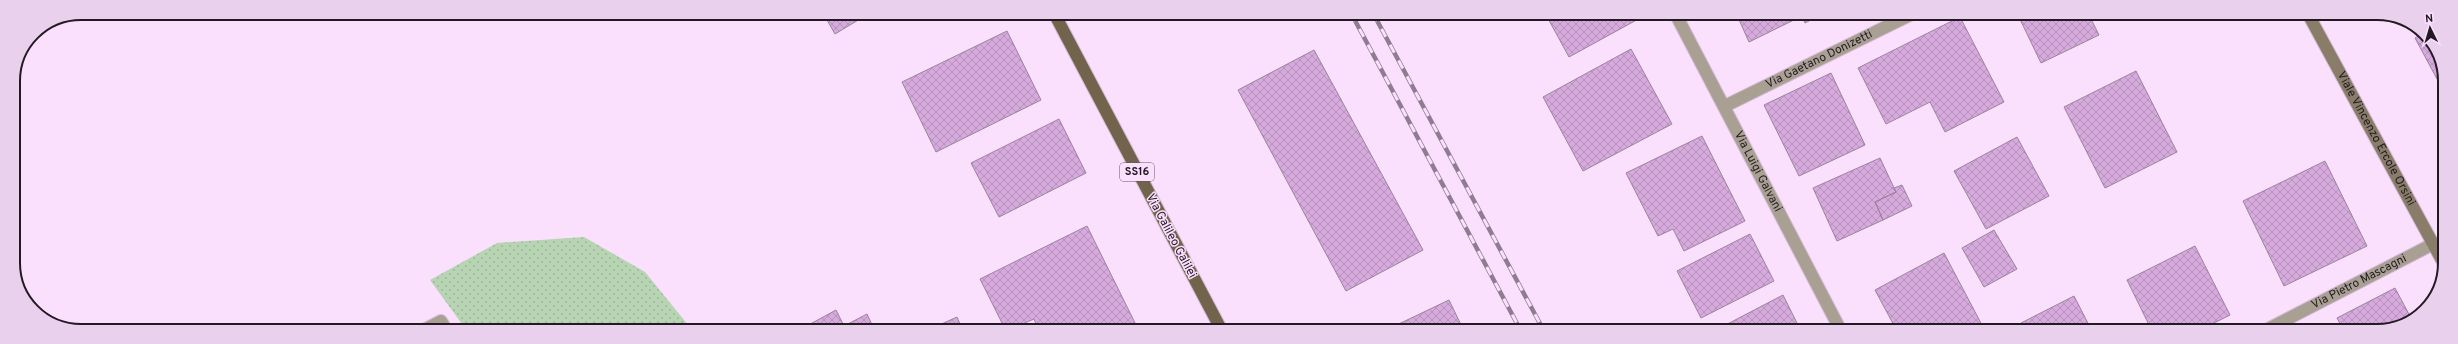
<svg xmlns="http://www.w3.org/2000/svg" width="2458" height="344" viewBox="0 0 2458 344" font-family="Overpass,sans-serif">
<style>
.grass{fill:url(#grass-dots)}
.building{fill:url(#building-cross-hatch);stroke:#9a839d}
.lines{fill:none;stroke-linecap:round;stroke-linejoin:round}
.street-casing{stroke:#d3bcd6;stroke-width:14}
.secondary-casing{stroke:#d3bcd6;stroke-width:14}
.primary-casing{stroke:#d3bcd6;stroke-width:14}
.street{stroke:#a9a093;stroke-width:12}
.secondary{stroke:#897d69;stroke-width:12}
.primary{stroke:#72644c;stroke-width:12}
.rail-casing{stroke:#8e7d90;stroke-width:4.5}
.rail{stroke:#fae0fd;stroke-width:3;stroke-dasharray:9;stroke-linecap:butt}
.labels{text-anchor:middle;dominant-baseline:central;stroke-width:3;stroke-linejoin:round;paint-order:stroke}
.shield{fill:#fae0fd;stroke:#635564;stroke-width:1}
.shield-label{font-size:11px;font-weight:bold;fill:#221923}
.street-label{font-size:12px;fill:#221923;stroke:#fae0fd}
.rim{fill:none;stroke:#221923;stroke-width:2}
</style>
<defs>
<pattern id="grass-dots" width="8" height="8" patternUnits="userSpaceOnUse"><rect width="8" height="8" fill="#b7d4b3"/><path d="M2 2h.1M6 6h.1" fill="none" stroke="#9db59a" stroke-width="1.8" stroke-linecap="round"/></pattern>
<pattern id="building-cross-hatch" width="8" height="8" patternUnits="userSpaceOnUse"><rect width="8" height="8" fill="#d6aadc"/><path d="M0 0l8 8M0 8l8-8" fill="none" stroke="#b792bc"/></pattern>
</defs>
<rect width="100%" height="100%" fill="#fae0fd"/>
<path class="grass" d="M584 237 645 272 693 331H467L430 280 497 243Z"/>
<path class="building" d="M823 13H870L835 34Z
M1545 13H1640L1642 17 1569 57Z
M1736 13H1801L1802 16 1749 42Z
M1801 13H1824L1805 23Z
M2017 13H2088L2099 35 2041 63Z
M2121 13H2138L2125 20Z
M1960 17 2004 102 1945 132 1930 102 1886 124 1858 68Z
M1007 31 1041 100 936 152 902 82Z
M2424 33 2444 67V76L2437 79 2415 38Z
M1631 49 1672 124 1583 171 1543 97Z
M1314 50 1423 250 1346 291 1238 90Z
M2136 71 2177 152 2105 188 2064 107Z
M1831 73 1865 145 1799 176 1764 105Z
M1059 119 1086 173 999 217 971 163Z
M1702 136 1745 221 1684 251 1673 229 1658 236 1626 173Z
M2017 137 2049 196 1986 229 1954 171Z
M1880 158 1896 192 1875 202 1883 220 1837 241 1813 188Z
M2325 161 2367 246 2284 286 2243 201Z
M1902 185 1912 206 1883 220 1875 202 1896 192 1894 188Z
M1087 226 1139 331H1039L1034 319 1006 331 980 279Z
M1994 230 2017 269 1984 287 1962 248Z
M1750 234 1774 281 1701 318 1677 271Z
M2195 246 2230 315 2198 331H2152L2127 280Z
M1944 253 1983 327 1976 331H1897L1875 290Z
M2395 288 2411 318 2377 331H2344L2337 318Z
M1783 295 1801 331H1714Z
M2074 296 2092 331H2025L2021 323Z
M1449 300 1464 331H1384Z
M836 310 844 326 867 314 875 331H805L803 328Z
M957 317 963 331H926Z"/>
<g class="lines">
<defs>
<g id="street">
<path id="s1" d="M1675 13 1841 331"/>
<path id="s2" d="M1725 106 1914 13"/>
<path d="M422 331 441 321 447 331"/>
<path id="s3" d="M2264 331 2433 244"/>
</g>
<g id="secondary">
<path id="s4" d="M2308 14 2444 264"/>
</g>
<path id="primary" d="M1054 13 1222 331"/>
</defs>
<use href="#street" class="street-casing"/>
<use href="#secondary" class="secondary-casing"/>
<use href="#primary" class="primary-casing"/>
<use href="#street" class="street"/>
<use href="#secondary" class="secondary"/>
<use href="#primary" class="primary"/>
<defs>
<path id="rail" d="M1351 13 1521 331
M1373 13 1544 331"/>
</defs>
<use href="#rail" class="rail-casing"/>
<use href="#rail" class="rail"/>
</g>
<g class="labels">
<rect class="shield" x="1120" y="163" width="34" height="18" rx="3"/>
<g class="shield-label">
<text x="1137" y="172">SS16</text>
</g>
<g class="street-label">
<text stroke="none"><textPath href="#s2" startOffset="105">Via Gaetano Donizetti</textPath></text>
<text stroke="none"><textPath href="#s4" startOffset="142">Viale Vincenzo Ercole Orsini</textPath></text>
<text stroke="none"><textPath href="#s1" startOffset="179">Via Luigi Galvani</textPath></text>
<text transform="translate(1171 236) rotate(62)">Via Galileo Galilei</text>
<text stroke="none"><textPath href="#s3" startOffset="107">Via Pietro Mascagni</textPath></text>
</g>
</g>
<path d="M0 0H2458V344H0ZM81 20H2377A61 61 0 0 1 2438 81V263A61 61 0 0 1 2377 324H81A61 61 0 0 1 20 263V81A61 61 0 0 1 81 20Z" fill="#e9d0ec" fill-rule="evenodd"/>
<path class="rim" d="M81 20H2377A61 61 0 0 1 2438 81V263A61 61 0 0 1 2377 324H81A61 61 0 0 1 20 263V81A61 61 0 0 1 81 20Z"/>
<g transform="translate(2430 28) rotate(355)" stroke="#fae0fd" stroke-width="3" paint-order="stroke">
<path d="M0-3L7 15L0 10L-7 15Z" fill="#221923"/>
<text y="-6" font-size="11" font-weight="bold" text-anchor="middle" fill="#221923">N</text>
</g>
</svg>
